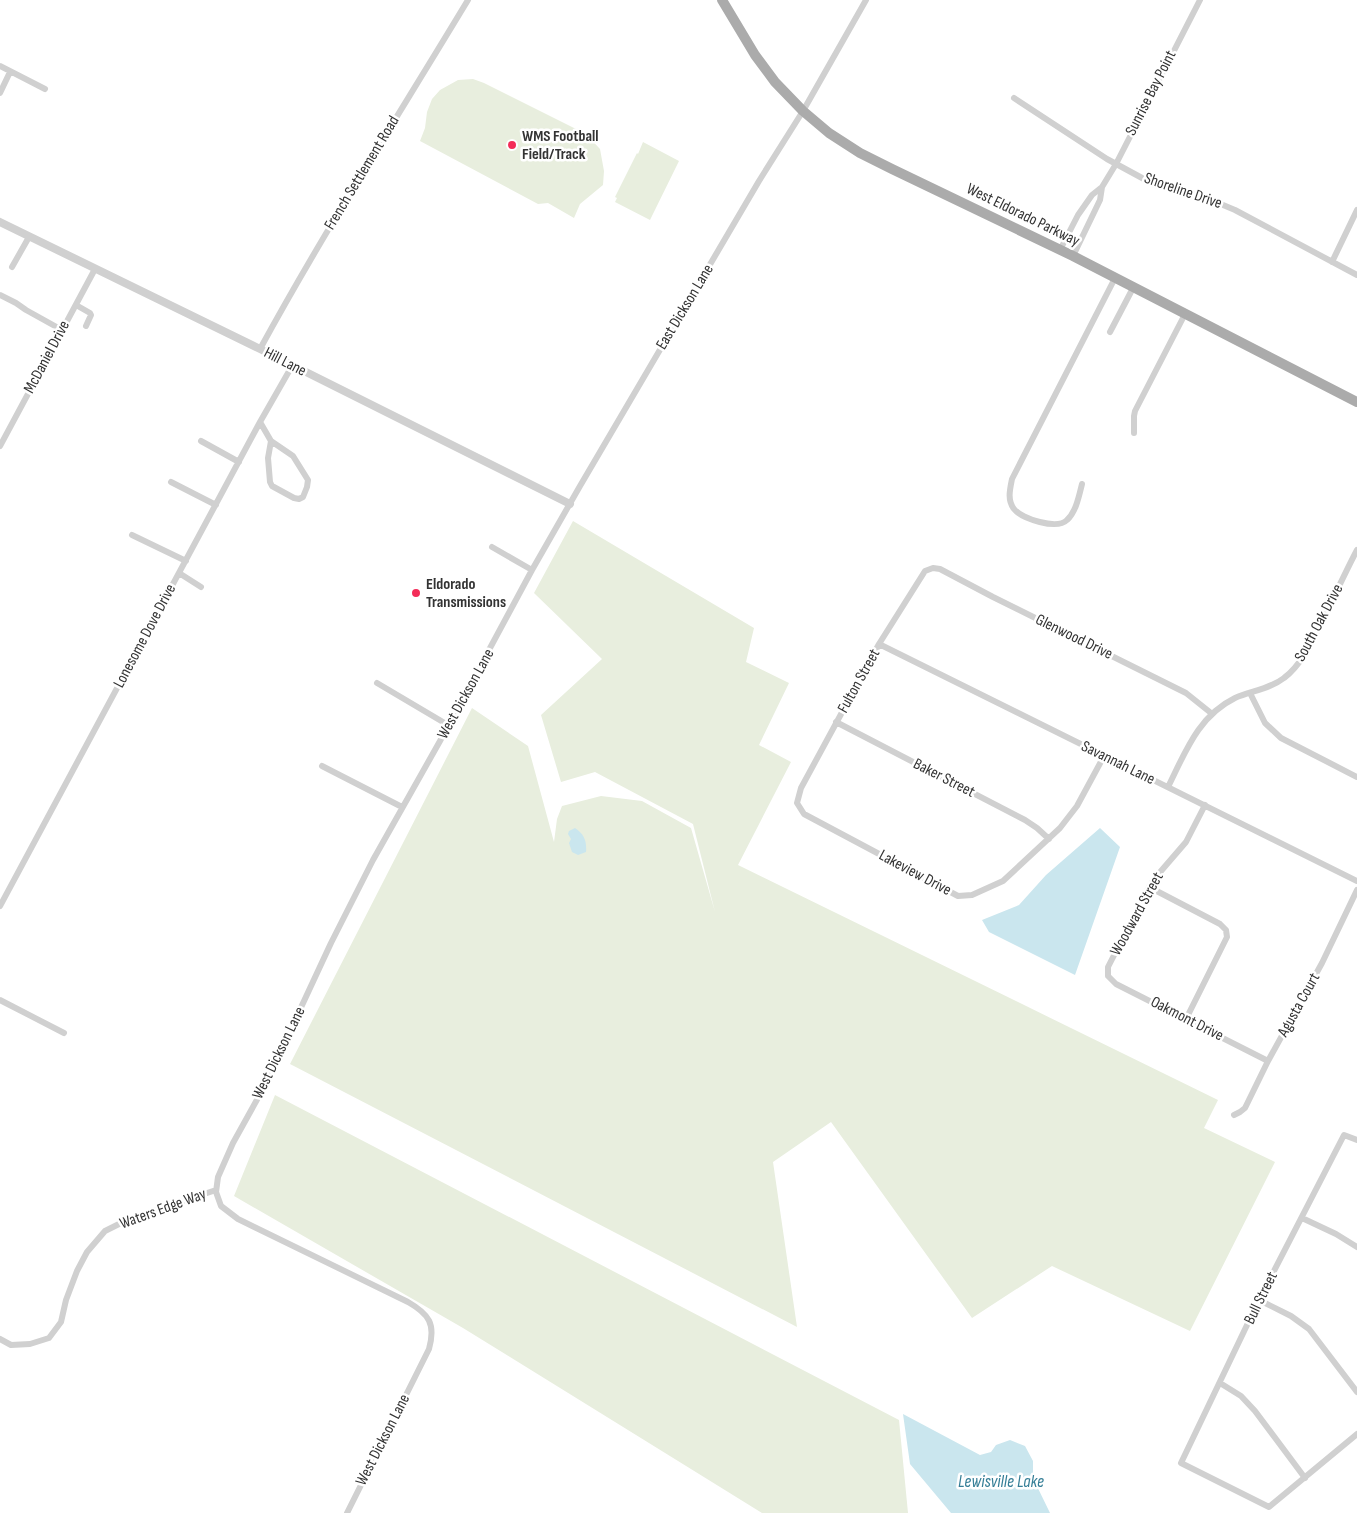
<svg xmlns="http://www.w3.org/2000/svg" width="1357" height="1513" viewBox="0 0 1357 1513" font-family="'Sofia Sans Condensed',sans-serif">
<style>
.green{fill:#e8eede}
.water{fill:#cae6ee}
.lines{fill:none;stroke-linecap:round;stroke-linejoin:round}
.minor{stroke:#d0d0d0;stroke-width:6}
.tertiary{stroke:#d0d0d0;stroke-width:8}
.primary{stroke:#ababab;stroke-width:10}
.poi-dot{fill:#f32c58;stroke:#fff;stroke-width:2}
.labels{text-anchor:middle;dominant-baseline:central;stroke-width:5;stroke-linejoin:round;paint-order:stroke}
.street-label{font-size:16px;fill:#333;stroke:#fff}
.poi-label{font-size:16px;font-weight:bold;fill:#333;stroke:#fff;text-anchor:start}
.water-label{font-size:18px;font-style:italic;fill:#367f97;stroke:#fff}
</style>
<rect width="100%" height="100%" fill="#fff"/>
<path class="green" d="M473 79 484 83 586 134 600 149 604 171 603 185 580 204 574 218 548 203 538 204 420 141 425 128 427 112 432 99 440 90 458 80Z
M643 142 679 161 650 220 615 202 617 198 615 197 637 153 638 154Z
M573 521 754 628 746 662 789 683 759 745 791 762 738 865 1218 1100 1204 1128 1275 1162 1190 1331 1052 1266 972 1318 831 1122 773 1162 797 1327 290 1064 472 708 528 746 554 842 557 819 562 806 601 796 642 801 691 828 715 912 693 824 595 772 561 782 541 715 602 659 534 593Z
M275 1095 899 1420 908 1513H762L463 1328 234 1196Z"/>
<path class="water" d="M575 828C584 834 587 841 586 852L578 855 572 852 569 843 571 839 568 834 569 831Z
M1100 828 1120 847 1075 975 989 932 982 920 1019 905 1046 875Z
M903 1414 980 1455 991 1452 996 1445 1010 1440 1025 1446 1033 1461V1478L1050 1513H951L910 1464Z"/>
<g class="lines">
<path class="minor" d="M0 66 45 89
M0 93 10 72
M1014 98 1107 159 1155 185 1204 197 1235 210 1357 275
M1060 250 1078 215 1092 195 1102 187 1116 164 1200 0
M1073 256 1100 200 1102 187
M1332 262 1357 210
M12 267 29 237
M0 295 16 303 26 310 62 330
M76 305 90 313 91 315 86 326
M1110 332 1133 288
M260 349C325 230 398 116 468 0
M260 422 271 441
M1134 433V416L1135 411 1185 314
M201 441 239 462
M271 441 293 456 308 480 307 487 303 497 299 499 294 498 272 486 270 482 268 458Z
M0 446 95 269
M171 482 216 505
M1082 484C1079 496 1076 512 1067 520 1057 530 1022 519 1014 509 1007 500 1010 489 1012 479L1115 278
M132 535 186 561
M492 547 532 570
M179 573 201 587
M879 644 1357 881
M377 683 448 725
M1250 693 1265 723 1281 738 1357 777
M836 722 1025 820 1037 828 1049 839
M1104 756 1077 806 1060 828 1003 881 972 895 958 896 804 814 797 803 801 788 879 644 925 571 933 568 940 569 993 597 1186 693 1211 713
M322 766 402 807
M1168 787C1185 753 1198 716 1235 698 1251 691 1270 689 1284 678 1304 663 1314 636 1325 615 1336 593 1346 571 1357 550
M1205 805 1186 842 1155 878 1149 887 1108 967V976L1116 984 1268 1061
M1149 887 1220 924 1226 930 1227 937 1186 1019
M0 906 260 422 292 366
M0 1000 64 1033
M1234 1115 1240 1112 1245 1108 1268 1061 1322 963 1357 890
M1357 1140 1344 1135 1259 1300 1181 1463 1269 1507 1357 1434
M1302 1218 1336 1234 1357 1247
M1259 1300 1291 1316 1309 1329 1357 1392
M0 1339 11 1345 30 1344 49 1338 61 1322 66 1300 77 1271 87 1252 105 1231 127 1220 216 1190
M1220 1383 1241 1396 1255 1411 1305 1478
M347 1513 429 1349C436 1324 429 1314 408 1302L238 1219 221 1206 216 1192 218 1177 233 1143 264 1087 331 943 373 860 440 741 532 570 580 486 759 181 803 111 866 0"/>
<path class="tertiary" d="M0 222 260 349 570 504"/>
<path class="primary" d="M722 0 755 55 775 82 803 111 829 133 860 153 892 169 1073 256 1357 402"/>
</g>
<g class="poi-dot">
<circle cx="512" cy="145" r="5"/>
<circle cx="416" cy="593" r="5"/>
</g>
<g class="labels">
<g class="street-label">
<text transform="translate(1151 93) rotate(-63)">Sunrise Bay Point</text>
<text transform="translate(362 173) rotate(-59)">French Settlement Road</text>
<text transform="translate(1183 191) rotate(19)">Shoreline Drive</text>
<text transform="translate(1023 215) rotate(26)">West Eldorado Parkway</text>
<text transform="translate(685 307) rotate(-59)">East Dickson Lane</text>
<text transform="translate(47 357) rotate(-62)">McDaniel Drive</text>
<text transform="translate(285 362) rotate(27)">Hill Lane</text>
<text transform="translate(1319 623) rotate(-62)">South Oak Drive</text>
<text transform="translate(145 636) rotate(-62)">Lonesome Dove Drive</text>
<text transform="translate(1074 637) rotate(26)">Glenwood Drive</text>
<text transform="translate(859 681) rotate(-61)">Fulton Street</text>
<text transform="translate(466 694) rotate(-61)">West Dickson Lane</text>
<text transform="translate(1118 763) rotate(26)">Savannah Lane</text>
<text transform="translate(944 778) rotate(27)">Baker Street</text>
<text transform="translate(915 873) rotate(28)">Lakeview Drive</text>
<text transform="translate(1137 914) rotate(-61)">Woodward Street</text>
<text transform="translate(1299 1005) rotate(-61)">Agusta Court</text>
<text transform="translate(1187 1019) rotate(27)">Oakmont Drive</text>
<text transform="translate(279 1053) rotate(-64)">West Dickson Lane</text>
<text transform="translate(163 1209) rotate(-20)">Waters Edge Way</text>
<text transform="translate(1261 1298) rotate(-64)">Bull Street</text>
<text transform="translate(383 1440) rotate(-63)">West Dickson Lane</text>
</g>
<g class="poi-label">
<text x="522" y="136">WMS Football<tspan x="522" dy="18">Field/Track</tspan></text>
<text x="426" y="584">Eldorado<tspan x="426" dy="18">Transmissions</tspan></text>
</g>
<g class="water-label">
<text x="1001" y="1481">Lewisville Lake</text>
</g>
</g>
</svg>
